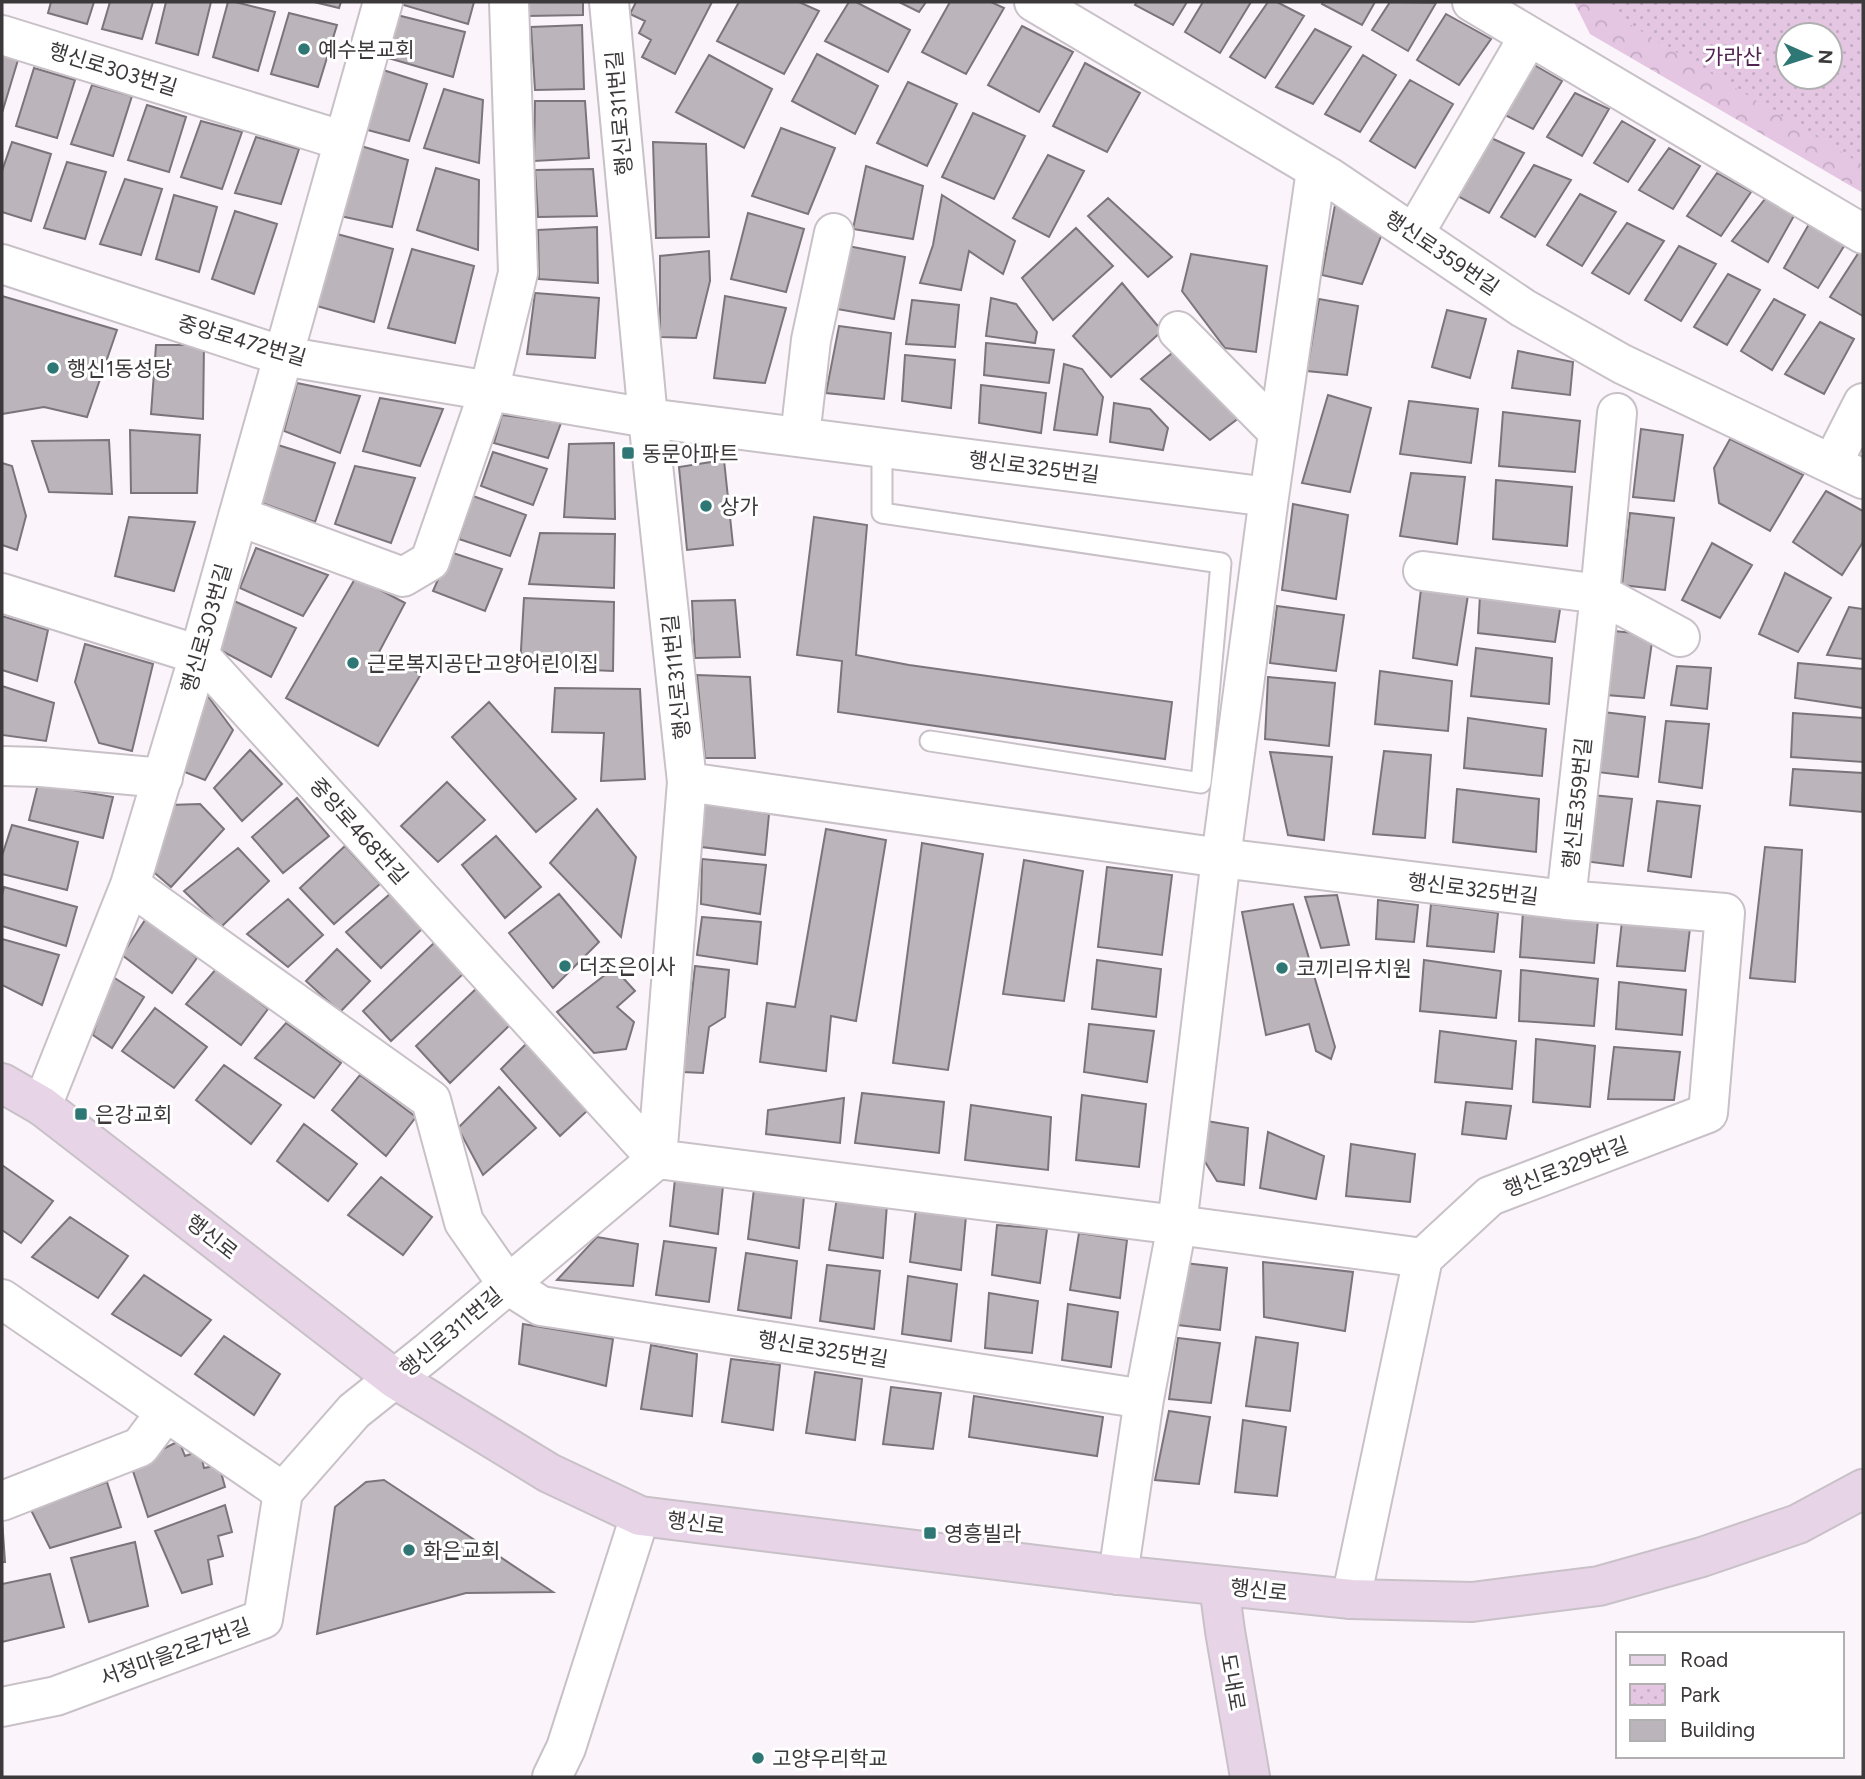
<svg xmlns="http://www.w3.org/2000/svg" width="1865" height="1779" viewBox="0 0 1865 1779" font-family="Figtree,'Noto Sans KR',sans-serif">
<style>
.forest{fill:url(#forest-crowns);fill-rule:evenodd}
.park{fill:url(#park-dots);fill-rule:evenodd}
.building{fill:#bbb5bb;stroke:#7b757b;stroke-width:2}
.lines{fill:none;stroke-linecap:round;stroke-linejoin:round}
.lane-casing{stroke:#c8c1c7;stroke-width:23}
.street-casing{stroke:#c8c1c7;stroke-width:42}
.secondary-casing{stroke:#c8c1c7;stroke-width:42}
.lane{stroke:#fff;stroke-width:19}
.street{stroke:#fff;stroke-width:38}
.secondary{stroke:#e7d5e7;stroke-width:38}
.poi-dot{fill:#2e7774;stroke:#fff;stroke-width:2.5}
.labels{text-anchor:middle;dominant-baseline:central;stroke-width:6;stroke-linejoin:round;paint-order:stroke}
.poi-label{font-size:21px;fill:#3c393b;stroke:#fff;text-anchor:start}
.park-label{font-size:21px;fill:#512451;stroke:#fff}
.street-label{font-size:21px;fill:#3c393b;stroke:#fff}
</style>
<defs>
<pattern id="forest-crowns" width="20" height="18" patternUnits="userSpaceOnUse" patternTransform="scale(1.75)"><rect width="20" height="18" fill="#e4c6e3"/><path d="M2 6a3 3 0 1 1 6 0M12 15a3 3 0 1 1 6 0" fill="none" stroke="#c4abc4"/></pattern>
<pattern id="park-dots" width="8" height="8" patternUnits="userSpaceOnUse" patternTransform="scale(1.75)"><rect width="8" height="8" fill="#e4c6e3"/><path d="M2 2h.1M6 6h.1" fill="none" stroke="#c4abc4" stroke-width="1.8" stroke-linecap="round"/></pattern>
</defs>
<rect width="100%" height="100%" fill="#fbf4fb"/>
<path class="forest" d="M1574 2H1863V193L1590 34ZM1788 35H1830V77H1788Z"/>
<path class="park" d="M1605 2H1863V165L1611 13ZM1788 35H1830V77H1788Z"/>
<path class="building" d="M51 2H94L87 24 48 13Z
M110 2H153L142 39 102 29Z
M166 2H211L198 55 156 43Z
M228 2H235L275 12 258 71 213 57Z
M314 2H341L339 8Z
M401 2H474L468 24 400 4Z
M526 2H583V15L527 16Z
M636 2H712L675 74 642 57 651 40 639 33 645 21 630 14Z
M739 2H799L819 11 784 74 717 41Z
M849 2H856L910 30 888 72 825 41Z
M899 2H926L919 12Z
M950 2H991L1004 8 966 74 922 52Z
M1137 2H1187L1173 25 1135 5Z
M1203 2H1251L1220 53 1185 32Z
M1268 2H1277L1304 16 1265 78 1230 57Z
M1323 2H1375L1362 25 1322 4Z
M1390 2 1436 3 1408 51 1372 30Z
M289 13 337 25 318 87 271 74Z
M1446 14 1491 39 1459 85 1417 60Z
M397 15 465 32 453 77 385 57Z
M582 25 584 89 535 90 531 27Z
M1022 26 1073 52 1039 112 988 85Z
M1315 29 1351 47 1313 104 1276 87Z
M817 54 878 86 855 134 792 101Z
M2 55 18 60 2 113Z
M709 55 772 89 744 148 676 112Z
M1363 55 1396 75 1360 132 1325 114Z
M1529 62 1562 81 1533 129 1499 112Z
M1085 63 1140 93 1107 152 1053 126Z
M34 68 75 80 57 138 16 126Z
M380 69 427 84 409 141 364 129Z
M1410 80 1453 104 1415 168 1370 141Z
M908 82 957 104 927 166 877 143Z
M92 85 132 96 113 156 71 144Z
M444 89 483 100 479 163 424 148Z
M1575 93 1609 109 1582 156 1547 137Z
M535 101H585L589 158 534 161Z
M147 105 186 117 169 172 128 160Z
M973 113 1025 136 994 199 942 177Z
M201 121 242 132 222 189 181 177Z
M1622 121 1655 140 1628 182 1594 163Z
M781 128 835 148 808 214 752 196Z
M256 137 299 149 281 204 235 193Z
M1489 137 1524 153 1489 213 1452 193Z
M12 142 51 154 31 221 2 212V171Z
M653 142 706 144 709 237 656 238Z
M361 146 408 160 392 227 340 216Z
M1669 148 1700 166 1673 209 1639 190Z
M1048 155 1084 171 1049 237 1013 218Z
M67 162 106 172 85 239 44 228Z
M1534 165 1571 180 1535 237 1501 217Z
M866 166 923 186 913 239 853 229Z
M436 168 479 180 478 250 417 230Z
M593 169 597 216 538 217 535 170Z
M1717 173 1751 192 1721 236 1687 216Z
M125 179 162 189 141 255 100 244Z
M1580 194 1616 212 1582 266 1547 245Z
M174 195 217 207 199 272 156 259Z
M942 195 1015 241 1003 274 969 251 961 290 920 283 933 245Z
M1108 198 1172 257 1148 277 1088 216Z
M1765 199 1795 214 1768 262 1732 241Z
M1335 205 1382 234 1362 284 1322 275Z
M235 211 277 224 254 294 212 279Z
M748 213 804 229 786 292 731 279Z
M1627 223 1664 241 1629 294 1592 273Z
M1809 224 1846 243 1818 288 1784 268Z
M597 227 598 283 539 279 538 230Z
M1076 228 1113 266 1053 320 1022 278Z
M337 234 393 249 374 322 317 306Z
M848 246 905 257 894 319 837 309Z
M1679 246 1716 264 1681 321 1645 300Z
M412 249 474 266 455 343 388 328Z
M709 251 710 281 696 338 660 337V256Z
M1859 252 1863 255V316L1830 297Z
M1191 254 1267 266 1256 352 1225 348 1182 291Z
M1728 274 1760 290 1727 345 1694 327Z
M1122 283 1162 331 1111 377 1073 336Z
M535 293 599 298 595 358 527 354Z
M2 296 117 330 87 417 44 407 2 414Z
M725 296 786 308 765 383 714 378Z
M991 298 1016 304 1037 332 1035 343 986 336Z
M1319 299 1358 306 1347 375 1307 371Z
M1774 299 1805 315 1772 370 1741 351Z
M912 300 959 305 955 347 906 344Z
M1447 310 1486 319 1470 378 1432 367Z
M1820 322 1854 339 1824 394 1785 374Z
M839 326 891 333 884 399 826 393Z
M986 343 1054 350 1049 383 984 375Z
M156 345H204L203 419 151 414Z
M1177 349 1240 417 1210 440 1141 379Z
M1518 351 1573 362 1570 395 1512 388Z
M905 355 955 360 951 408 902 401Z
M1064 364 1082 369 1103 397 1097 435 1054 430Z
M297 383 360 396 340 453 284 431Z
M981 385 1046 393 1041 433 979 423Z
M1328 395 1371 408 1350 492 1302 483Z
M380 398 443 409 420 466 363 451Z
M1409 401 1478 409 1471 463 1400 454Z
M1114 403 1150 409 1168 428 1163 450 1110 442Z
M1503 412 1580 421 1575 472 1499 466Z
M502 415 561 423 548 458 494 443Z
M1641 429 1683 435 1674 501 1633 497Z
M130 430 200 435 197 493H131Z
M1730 439 1803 475 1770 531 1719 503 1714 468Z
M109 440 112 494 49 492 32 441Z
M614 443 615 519 564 517 569 444Z
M278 445 335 463 315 522 259 502Z
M493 452 547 469 533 505 481 486Z
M724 460 733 545 687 550 679 467Z
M2 463 12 466 26 516 17 550 2 545Z
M355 466 415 478 391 543 335 524Z
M1411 473 1465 477 1457 544 1400 536Z
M1496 480 1572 487 1567 546 1493 539Z
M1826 491 1863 511V542L1842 575 1793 542Z
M473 496 526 515 510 556 459 539Z
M1293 504 1348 515 1336 599 1282 590Z
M1630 513 1674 518 1665 590 1622 585Z
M129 517 195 522 174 591 115 576Z
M814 517 867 525 856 655 909 665 1172 702 1165 759 838 712 842 661 797 655Z
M540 533 615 534 614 588 529 584Z
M1712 543 1752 565 1720 618 1682 600Z
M256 548 328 575 303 616 240 588Z
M450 552 502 569 485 611 433 591Z
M1785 573 1831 598 1798 652 1759 634Z
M356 577 405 603 379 652 421 674 378 746 286 698Z
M1421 589 1468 595 1457 665 1413 658Z
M1480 595 1561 603 1555 642 1478 633Z
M524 598 614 602 613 671 520 667Z
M735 600 740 657 695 658 692 601Z
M234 601 296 628 271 677 220 650Z
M1277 606 1344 615 1336 671 1270 663Z
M1849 607 1863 609V659L1827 655Z
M2 616 48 630 37 681 2 670Z
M1614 631 1653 635 1644 698 1606 695Z
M85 644 153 664 132 751 99 743 75 682Z
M1476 648 1552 658 1549 704 1471 696Z
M1798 663 1863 669V708L1795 698Z
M1677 666 1711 668 1707 709 1671 705Z
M1380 671 1452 681 1448 731 1375 724Z
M697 675 750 677 755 758H705Z
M1268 677 1335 683 1329 746 1265 739Z
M2 686 54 703 46 741 2 735Z
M555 688 640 689 645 779 601 781 604 733 552 732Z
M207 695 233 730 205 780 182 771Z
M489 702 576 799 536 832 452 737Z
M1603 712 1645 717 1638 777 1597 772Z
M1793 713 1863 718V762L1791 757Z
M1468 718 1546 729 1542 776 1464 768Z
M1666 721 1709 724 1702 788 1659 782Z
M250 750 282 784 242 821 214 788Z
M1384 751 1431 755 1425 838 1373 834Z
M1270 752 1332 757 1324 840 1288 835Z
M1793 769 1863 773 1862 812 1790 805Z
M447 782 485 820 438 862 401 826Z
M38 784 113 797 103 838 29 820Z
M1457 789 1539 799 1536 852 1453 842Z
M1592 795 1632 799 1623 866 1583 861Z
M297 798 329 836 283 873 252 837Z
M1657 801 1700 806 1691 877 1648 871Z
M200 804 224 829 171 887 149 868 169 805Z
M704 804 769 814 765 855 702 847Z
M597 809 636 857 621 937 550 863Z
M12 825 78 842 67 890 2 874V856Z
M826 829 886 840 856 1021 831 1016 826 1071 760 1062 767 1003 795 1007Z
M496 836 541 887 505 918 462 865Z
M922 843 983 854 948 1070 893 1063Z
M345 846 380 884 334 924 300 888Z
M1765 847 1802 850 1795 982 1750 978Z
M238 848 269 881 221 927 184 891Z
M702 859 766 865 760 914 701 904Z
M1024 860 1083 871 1064 1001 1003 994Z
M1107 867 1172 875 1162 955 1098 947Z
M4 887 77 907 66 946 2 926V895Z
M390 894 422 929 381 968 346 932Z
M559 894 599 942 553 988 509 933Z
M1337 895 1349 945 1321 948 1305 897Z
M288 899 323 935 288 967 247 934Z
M1378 900 1418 905 1414 942 1376 939Z
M1293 904 1335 1047 1331 1059 1316 1051 1309 1024 1266 1035 1242 912Z
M1431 904 1498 913 1494 952 1427 946Z
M1523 911 1598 920 1594 963 1520 957Z
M147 917 197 958 172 993 122 955Z
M702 917 761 922 757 964 697 955Z
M1622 921 1690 928 1685 971 1617 966Z
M2 939 59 955 42 1005 2 985Z
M435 942 463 974 391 1041 363 1011Z
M337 949 370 981 340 1012 306 981Z
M1097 960 1161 969 1156 1017 1092 1009Z
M1424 960 1501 971 1496 1018 1420 1011Z
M695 966 729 970 725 1017 709 1027 703 1073 683 1072Z
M614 968 635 991 617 1007 634 1022 626 1049 594 1053 557 1012Z
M216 969 268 1009 241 1045 186 1004Z
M1521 970 1598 979 1594 1026 1519 1021Z
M110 975 144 997 112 1048 93 1035Z
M1619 982 1686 990 1682 1035 1616 1029Z
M478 987 511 1024 450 1083 416 1046Z
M155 1008 207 1047 174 1088 122 1051Z
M286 1023 341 1063 314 1098 255 1058Z
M1089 1024 1154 1031 1147 1082 1084 1072Z
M1440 1031 1516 1041 1512 1089 1435 1082Z
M1536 1039 1595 1046 1590 1107 1533 1102Z
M529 1041 588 1110 560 1136 501 1069Z
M1614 1047 1680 1052 1674 1100 1608 1099Z
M224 1065 281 1105 251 1144 196 1100Z
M360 1075 416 1117 386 1156 332 1110Z
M499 1087 536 1128 483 1175 458 1128Z
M862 1093 944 1102 939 1153 855 1143Z
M1082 1095 1146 1104 1139 1167 1076 1160Z
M844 1098 840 1143 766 1134 768 1110Z
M1466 1102 1511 1106 1506 1139 1462 1134Z
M971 1105 1051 1117 1048 1170 965 1160Z
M1207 1121 1248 1128 1244 1185 1217 1181 1202 1157Z
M304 1124 357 1164 328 1201 277 1161Z
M1268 1132 1324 1156 1316 1199 1260 1188Z
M1351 1144 1415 1154 1410 1202 1346 1196Z
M2 1165 53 1201 21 1243 2 1230Z
M381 1177 432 1217 403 1255 348 1215Z
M675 1179 723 1186 718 1234 670 1226Z
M754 1189 804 1196 799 1248 748 1239Z
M837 1197 887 1204 883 1258 829 1250Z
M916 1208 966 1216 961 1270 910 1262Z
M70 1217 128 1256 98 1298 32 1257Z
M997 1225 1047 1229 1040 1283 992 1275Z
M1079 1233 1127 1240 1120 1298 1070 1290Z
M597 1237 638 1244 633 1286 557 1280Z
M664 1241 716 1248 709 1302 656 1295Z
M746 1253 797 1261 791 1318 738 1310Z
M1263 1262 1353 1272 1345 1331 1264 1317Z
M1185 1263 1227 1268 1220 1330 1178 1325Z
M827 1265 880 1271 874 1329 820 1321Z
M144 1275 211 1320 181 1356 112 1314Z
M908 1276 957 1284 951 1341 902 1334Z
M989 1293 1038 1301 1032 1353 985 1348Z
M1068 1304 1118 1312 1111 1367 1062 1360Z
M523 1324 613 1339 606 1386 519 1364Z
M224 1336 280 1374 254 1415 195 1374Z
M1256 1337 1298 1343 1290 1411 1246 1406Z
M1178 1338 1220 1343 1211 1403 1169 1399Z
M651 1345 697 1354 692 1416 641 1409Z
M731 1359 780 1365 773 1430 722 1422Z
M815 1372 862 1379 855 1440 806 1433Z
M891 1387 941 1393 933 1449 883 1444Z
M974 1396 1103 1417 1097 1456 969 1437Z
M1169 1411 1210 1417 1199 1484 1155 1480Z
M1243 1420 1286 1427 1277 1496 1235 1492Z
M179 1441 185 1456 200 1451 204 1468 219 1465 225 1487 148 1517 131 1465Z
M384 1480 553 1592 466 1593 317 1634 335 1507 366 1482Z
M107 1482 121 1527 50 1548 31 1510Z
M225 1505 232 1532 218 1536 223 1556 208 1560 212 1584 182 1593 155 1531Z
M2 1519 5 1562H2Z
M135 1542 148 1606 89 1622 71 1558Z
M50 1574 64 1627 2 1642V1584Z"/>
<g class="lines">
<defs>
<path id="lane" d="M882 448V513L1221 563 1201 783 930 741"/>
<path id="street" d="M1034 2 1329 177 1523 308 1622 364 1863 479
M1472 2 1863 234
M2 35 344 141
M1414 234 1529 36
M2 264 283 356 648 418 1269 497
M1178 331 1278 432
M800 437 811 340 834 233
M1832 464 1863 403
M238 516 403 577 430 561 489 391 518 273 509 2
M1423 571 1600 594 1680 637
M2 593 199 655 657 1159 1177 1225 1423 1258
M2 766 41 767 163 778
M687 782 1221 858 1566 900 1725 913 1708 1113 1490 1196 1423 1258 1351 1599
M130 885 431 1100 464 1222 508 1285 541 1306 1144 1399
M1566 900 1600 594 1617 413
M42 1106 130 885 199 655 383 2
M2 1299 283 1492 354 1411 428 1352 657 1159 687 782 648 418 609 2
M2 1501 140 1447 166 1412
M1118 1575 1144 1399 1177 1225 1221 858 1269 497 1316 170
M2 1707 56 1696 263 1619 283 1492
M552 1777 566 1748 640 1516"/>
<path id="secondary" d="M2 1083 42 1106 395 1379 549 1473 640 1516 1118 1575 1351 1599 1472 1602 1599 1586 1702 1557 1798 1524 1863 1489
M1219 1586 1225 1631 1250 1777"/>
</defs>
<use href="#lane" class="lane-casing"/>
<use href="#street" class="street-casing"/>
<use href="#secondary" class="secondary-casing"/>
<use href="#lane" class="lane"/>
<use href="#street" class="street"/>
<use href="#secondary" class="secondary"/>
</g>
<g class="poi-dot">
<circle cx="304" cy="49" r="7"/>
<circle cx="53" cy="368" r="7"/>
<rect x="621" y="446" width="14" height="14" rx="3.5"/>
<circle cx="706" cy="506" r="7"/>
<circle cx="353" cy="663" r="7"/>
<circle cx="565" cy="966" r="7"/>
<circle cx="1282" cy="968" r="7"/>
<rect x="74" y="1107" width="14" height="14" rx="3.5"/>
<rect x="923" y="1526" width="14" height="14" rx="3.5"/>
<circle cx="409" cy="1550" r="7"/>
<circle cx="758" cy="1758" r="7"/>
</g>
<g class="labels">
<g class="poi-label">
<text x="318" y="49">예수본교회</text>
<text x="67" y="368">행신1동성당</text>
<text x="642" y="453">동문아파트</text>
<text x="720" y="506">상가</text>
<text x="367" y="663">근로복지공단고양어린이집</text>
<text x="579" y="966">더조은이사</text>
<text x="1296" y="968">코끼리유치원</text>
<text x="95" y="1114">은강교회</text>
<text x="944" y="1533">영흥빌라</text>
<text x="423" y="1550">화은교회</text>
<text x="772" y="1758">고양우리학교</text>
</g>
<g class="park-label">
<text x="1733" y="56">가라산</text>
</g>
<g class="street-label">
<text transform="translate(113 69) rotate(17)">행신로303번길</text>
<text transform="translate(619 113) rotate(-95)">행신로311번길</text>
<text transform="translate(1442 253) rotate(34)">행신로359번길</text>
<text transform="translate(242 340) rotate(16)">중앙로472번길</text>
<text transform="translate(1034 467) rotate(7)">행신로325번길</text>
<text transform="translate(206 628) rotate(-74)">행신로303번길</text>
<text transform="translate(676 677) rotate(-96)">행신로311번길</text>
<text transform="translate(1577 803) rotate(-84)">행신로359번길</text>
<text transform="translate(359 831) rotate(48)">중앙로468번길</text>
<text transform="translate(1473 889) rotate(7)">행신로325번길</text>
<text transform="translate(1566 1167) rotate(-21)">행신로329번길</text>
<text transform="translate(212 1237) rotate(38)">행신로</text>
<text transform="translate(451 1332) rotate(-40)">행신로311번길</text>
<text transform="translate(823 1349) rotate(9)">행신로325번길</text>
<text transform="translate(696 1523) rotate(7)">행신로</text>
<text transform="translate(1259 1590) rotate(6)">행신로</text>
<text transform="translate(175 1652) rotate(-20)">서정마을2로7번길</text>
<text transform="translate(1233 1682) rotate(80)">도내로</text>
</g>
</g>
<rect width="1865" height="1779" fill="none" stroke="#3c393b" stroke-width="7"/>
<rect x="1616" y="1632" width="228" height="126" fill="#ffffff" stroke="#b1b0b1" stroke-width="2"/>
<rect x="1630" y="1655" width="35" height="10" fill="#e7d5e7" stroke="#b1b0b1" stroke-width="2"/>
<text x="1680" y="1667" font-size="21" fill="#3c393b">Road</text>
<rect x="1630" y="1684" width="35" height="21" fill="url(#park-dots)" stroke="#b1b0b1" stroke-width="2"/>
<text x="1680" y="1702" font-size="21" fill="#3c393b">Park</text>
<rect x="1630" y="1720" width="35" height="21" fill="#bbb5bb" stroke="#b1b0b1" stroke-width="2"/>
<text x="1680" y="1737" font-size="21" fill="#3c393b">Building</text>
<g transform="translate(1809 56) rotate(93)"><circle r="33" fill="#ffffff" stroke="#b1b0b1" stroke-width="2"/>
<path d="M0-5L12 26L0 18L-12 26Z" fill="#2e7774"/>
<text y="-10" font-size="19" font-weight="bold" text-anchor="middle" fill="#3c393b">N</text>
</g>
</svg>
